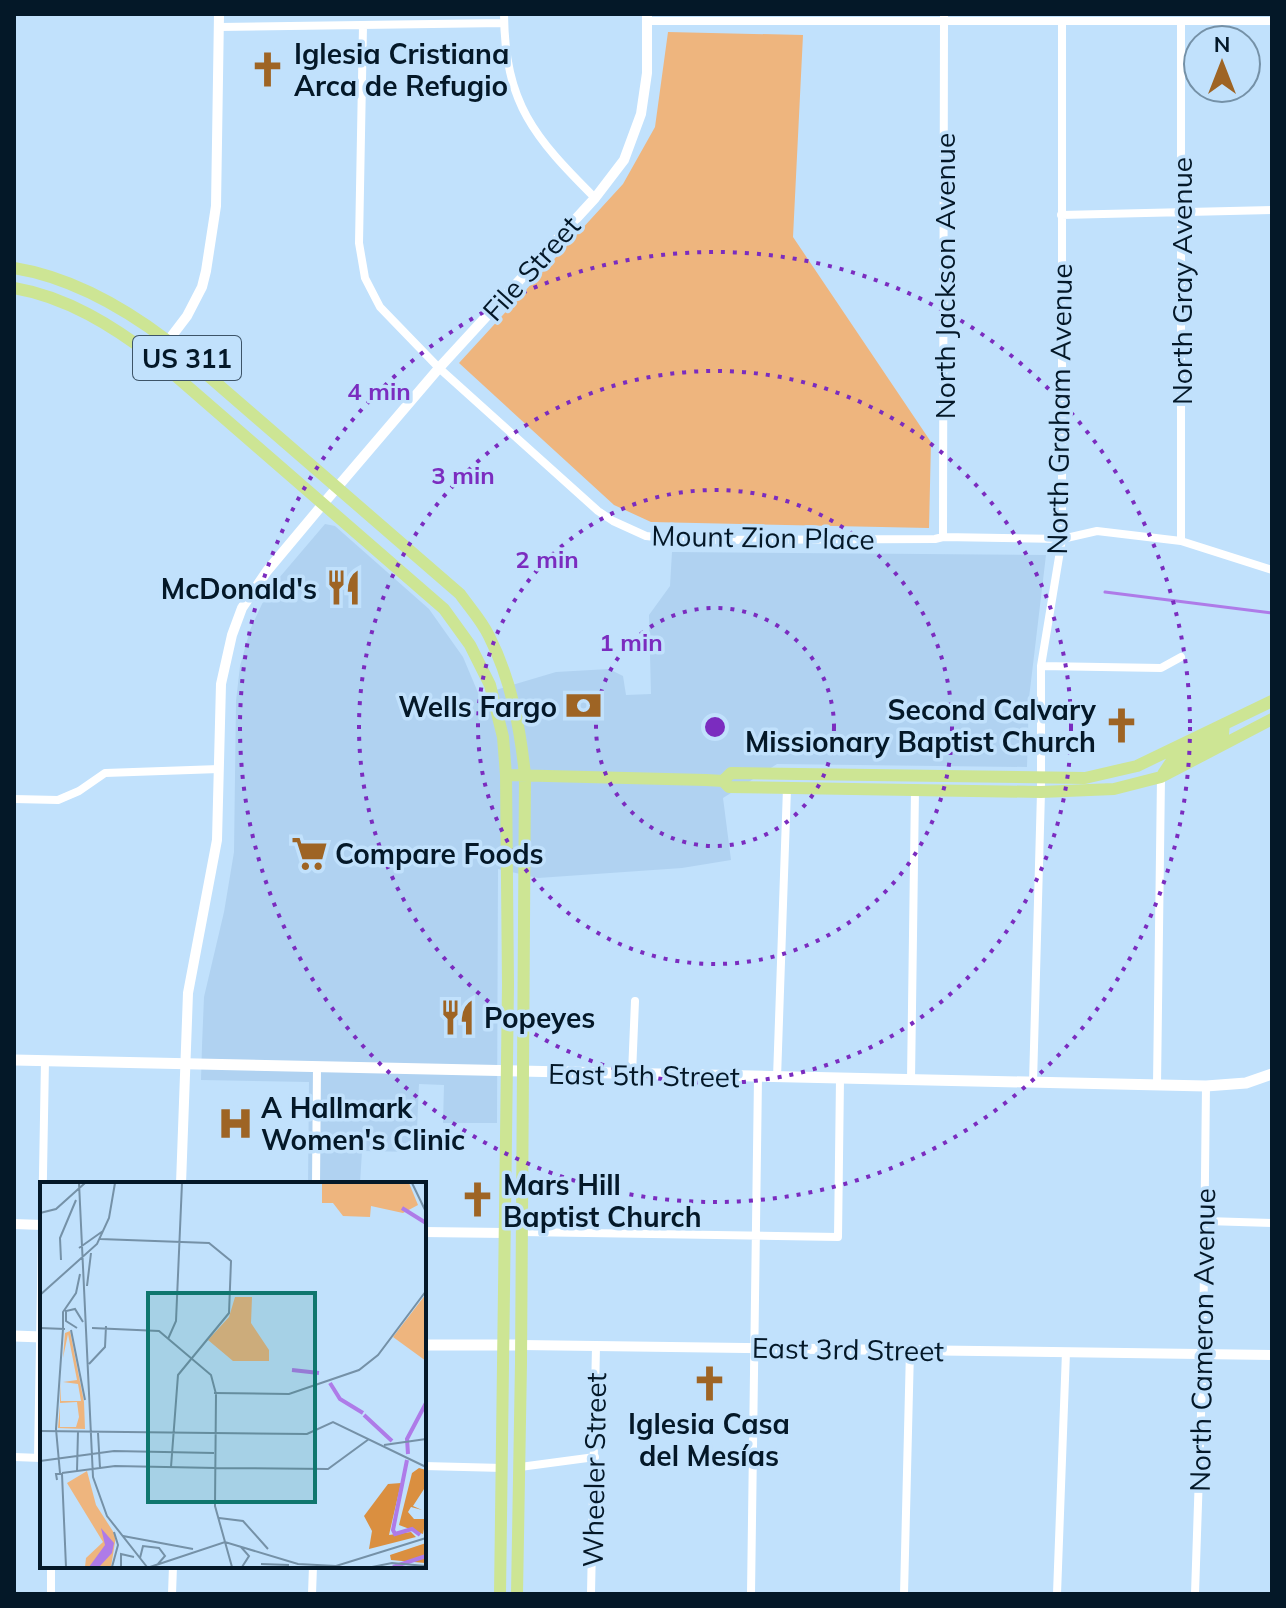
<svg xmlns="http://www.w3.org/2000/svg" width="1286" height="1608" viewBox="0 0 1286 1608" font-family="Mulish,sans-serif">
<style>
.built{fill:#b0d2f1}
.green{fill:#eeb57e}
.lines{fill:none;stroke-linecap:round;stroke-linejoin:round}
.stream{stroke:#ae7be8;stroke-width:3}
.minor{stroke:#fff;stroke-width:8}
.tertiary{stroke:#fff;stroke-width:10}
.secondary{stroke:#fff;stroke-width:11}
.primary{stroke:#cde594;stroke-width:12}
.ring{fill:none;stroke:#7b2cbf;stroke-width:4;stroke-dasharray:4 8}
.labels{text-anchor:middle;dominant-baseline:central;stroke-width:7;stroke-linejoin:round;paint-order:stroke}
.shield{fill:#c1e1fc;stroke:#3d5468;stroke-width:2}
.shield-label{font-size:26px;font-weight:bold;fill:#041828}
.poi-label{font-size:28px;font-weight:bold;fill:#041828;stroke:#c1e1fc;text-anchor:start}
.street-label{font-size:28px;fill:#041828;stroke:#c1e1fc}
.inset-river{fill:none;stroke:#ae7be8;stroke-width:4}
.inset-road{fill:none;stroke:#7591a7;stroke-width:2}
.view{fill:#0f766e;fill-opacity:0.15;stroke:#0f766e;stroke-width:4}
.inset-edge{fill:none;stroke:#041828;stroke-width:4}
.centre{fill:#7b2cbf;stroke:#c1e1fc;stroke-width:4}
.ring-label{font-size:24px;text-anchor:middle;font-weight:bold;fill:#7b2cbf;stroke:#c1e1fc;stroke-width:7;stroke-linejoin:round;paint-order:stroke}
</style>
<rect width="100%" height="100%" fill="#c1e1fc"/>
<path class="built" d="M325 524 335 526 429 609 463 657 479 695 556 672 609 669 623 676 626 695 651 694 649 615 670 586 672 552 1046 555 1029 698 1027 767 777 764 723 798 731 860 682 868 538 878 498 869 497 1123H443L444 1085 419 1084 416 1152 362 1151 360 1184H308L309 1082 201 1080 202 1046 204 997 224 912 234 852 236 701 240 666 250 630 262 604 279 578Z"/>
<path class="green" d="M668 32 803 35 793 237 931 442 929 528 651 522 614 505 459 363 623 184 655 127Z"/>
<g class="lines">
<path class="stream" d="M1105 592 1272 613"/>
<path class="minor" d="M504 14C505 104 534 137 595 198
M647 21H1272
M1181 21V541
M363 26 359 243 365 278 380 307 439 368 598 511 613 521 646 536 682 540 935 539 943 537 1062 539 1097 531 1181 541 1272 570
M219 27 504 23
M1061 215 1272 210
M943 537 944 14
M1041 666 1161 668 1181 657
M14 799 58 800 79 791 105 773 219 769
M632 1074 635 1001
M777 1078 787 788
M911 1080 915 790
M1033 1083 1041 792V666L1062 539V21
M1157 1085 1161 777
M316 1184 317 1067
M1206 1221 1272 1223
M522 1232 838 1237 840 1079
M14 1457 41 1458
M38 1458 45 1060
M424 1466 503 1468
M520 1467 595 1457
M51 1594V1566
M172 1594 173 1566
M312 1594 313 1566
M591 1594 596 1346
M751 1594 758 1077
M904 1594 910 1350
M1057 1594 1066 1352
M1195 1594 1203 1354 1206 1086"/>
<path class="tertiary" d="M155 358 187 316 202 287 206 271 216 206 219 14
M181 1184 188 993 217 840 221 684 232 635 242 608 267 571 323 504 439 368 595 198 624 160 641 114 647 73V14
M14 1224 42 1225
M424 1232 505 1233
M521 1345 1272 1355"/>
<path class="secondary" d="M14 1060 1206 1086 1246 1083 1272 1074
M14 1336 42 1337
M424 1345H521"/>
<path class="primary" d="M14 268C70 277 123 307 168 341L460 594C470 608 482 621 489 636 511 679 520 727 525 775L521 1363 517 1594
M14 288C67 297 113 326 155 358L444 609 470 645 490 685 503 737 506 775 508 985 500 1594
M1163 774 1171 762 1223 734 1224 724
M506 775 706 780 723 781 729 787 1041 792 1114 789 1161 777 1272 719
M723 781 731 773 1085 778 1137 766 1272 701"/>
</g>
<g class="ring">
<circle cx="715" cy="727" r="119"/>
<circle cx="715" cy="727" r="237"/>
<circle cx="715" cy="727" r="356"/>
<circle cx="715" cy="727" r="475"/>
</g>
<defs>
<symbol id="church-bare" viewBox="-9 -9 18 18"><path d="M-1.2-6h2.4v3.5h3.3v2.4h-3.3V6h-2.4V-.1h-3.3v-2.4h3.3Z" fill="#9e6424" stroke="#c1e1fc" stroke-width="2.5" paint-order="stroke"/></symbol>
<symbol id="restaurant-bare" viewBox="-9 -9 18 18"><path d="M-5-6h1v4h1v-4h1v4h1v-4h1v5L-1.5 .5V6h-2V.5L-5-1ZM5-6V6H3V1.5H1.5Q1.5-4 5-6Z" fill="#9e6424" stroke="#c1e1fc" stroke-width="2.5" paint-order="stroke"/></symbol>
<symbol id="bank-bare" viewBox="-9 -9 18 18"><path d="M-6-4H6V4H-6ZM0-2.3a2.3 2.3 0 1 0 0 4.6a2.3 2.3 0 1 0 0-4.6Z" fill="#9e6424" stroke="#c1e1fc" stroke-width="2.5" paint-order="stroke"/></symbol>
<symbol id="supermarket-bare" viewBox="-9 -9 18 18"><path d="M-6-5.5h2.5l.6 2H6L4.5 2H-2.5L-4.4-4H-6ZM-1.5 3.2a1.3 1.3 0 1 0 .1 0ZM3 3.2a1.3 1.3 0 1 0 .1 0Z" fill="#9e6424" stroke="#c1e1fc" stroke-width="2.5" paint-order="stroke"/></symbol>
<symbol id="hospital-bare" viewBox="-9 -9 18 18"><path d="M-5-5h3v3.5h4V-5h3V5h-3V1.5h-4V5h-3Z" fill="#9e6424" stroke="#c1e1fc" stroke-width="2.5" paint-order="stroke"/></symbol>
</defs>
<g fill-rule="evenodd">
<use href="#church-bare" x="242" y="44" width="51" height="51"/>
<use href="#restaurant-bare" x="318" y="562" width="51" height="51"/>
<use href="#bank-bare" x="558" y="680" width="51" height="51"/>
<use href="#church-bare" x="1096" y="700" width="51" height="51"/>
<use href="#supermarket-bare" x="284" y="828" width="51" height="51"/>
<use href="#restaurant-bare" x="432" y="992" width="51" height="51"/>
<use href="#hospital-bare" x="210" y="1098" width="51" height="51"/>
<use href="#church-bare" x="452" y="1174" width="51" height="51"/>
<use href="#church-bare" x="684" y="1358" width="51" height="51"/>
</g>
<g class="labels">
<rect class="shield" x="133" y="336" width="108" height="44" rx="6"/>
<g class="shield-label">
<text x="187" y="358">US 311</text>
</g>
<g class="poi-label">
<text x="294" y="53">Iglesia Cristiana<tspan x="294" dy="32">Arca de Refugio</tspan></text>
<text x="317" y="588" text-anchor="end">McDonald's</text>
<text x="557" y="706" text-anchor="end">Wells Fargo</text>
<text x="1096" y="709" text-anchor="end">Second Calvary<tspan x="1096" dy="32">Missionary Baptist Church</tspan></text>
<text x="335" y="853">Compare Foods</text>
<text x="484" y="1017">Popeyes</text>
<text x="261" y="1107">A Hallmark<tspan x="261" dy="32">Women's Clinic</tspan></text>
<text x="503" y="1184">Mars Hill<tspan x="503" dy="32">Baptist Church</tspan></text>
<text x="709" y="1423" text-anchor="middle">Iglesia Casa<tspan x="709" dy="32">del Mesías</tspan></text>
</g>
<g class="street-label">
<text transform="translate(531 268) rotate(-48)">File Street</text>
<text transform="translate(944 276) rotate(-90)">North Jackson Avenue</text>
<text transform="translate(1181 281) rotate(-90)">North Gray Avenue</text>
<text transform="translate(1059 409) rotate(-89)">North Graham Avenue</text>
<text transform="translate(763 537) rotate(1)">Mount Zion Place</text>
<text transform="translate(644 1075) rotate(1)">East 5th Street</text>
<text transform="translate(1202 1340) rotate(-89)">North Cameron Avenue</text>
<text transform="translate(848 1349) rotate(1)">East 3rd Street</text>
<text transform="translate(594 1470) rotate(-89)">Wheeler Street</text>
</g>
</g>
<g transform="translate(40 1182)">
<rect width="386" height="386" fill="#c1e1fc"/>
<path d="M282 1H369L378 23 363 31 331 24 330 35 303 34 293 21H282ZM386 112V179L353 155ZM195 115H212L211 141 229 168V179H193L168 158 189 135ZM30 149 44 220 45 247 18 246 20 223V245H36L39 235 37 220 20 221V200L21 219H41L38 202 23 200 37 198 28 152 23 176 25 151ZM47 289 56 323 76 354 71 385H45L46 376 63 360 27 301Z" fill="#eeb57e"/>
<path d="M379 286 386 288V304L373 324 382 328 371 325 368 330 374 337H386L383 352 359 343 372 291ZM361 301 349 353 371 350 376 355 329 367 332 349 324 334 348 302ZM386 361 385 381 351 378 350 373Z" fill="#da8f40"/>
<path d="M61 346 74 361 72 371 60 384 49 385 65 363Z" fill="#ae7be8"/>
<path class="inset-river" d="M362 26 386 41M252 188 279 191M290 201 300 217 323 231M324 233 352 259M368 272 367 257 386 221M367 278 353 348 355 352 372 347 380 353M353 385 386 374"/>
<path class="inset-road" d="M39 1 53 295 67 334 107 385M372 1 386 30M0 31 16 27 45 1M60 57 169 61 191 79 189 131 138 193 131 285M39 66 63 49M21 78 20 56 36 18M47 104 51 71M0 113 57 62 69 36 75 1M0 146 25 147M37 146 26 139V129L35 127 43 140M52 146 119 149 171 193 176 212 175 324 192 385M23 147V130L36 111 40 92M31 148 45 218M128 157 136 139 142 1M49 182 65 165 66 144M174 211 249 212 319 188 338 173 386 109M0 249 267 252 293 240 386 285M58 251 60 286M344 263 386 257M0 279 74 269 174 271M176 286 288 287 329 257M37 289 38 249M20 291 16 247 23 147M22 291 75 284 176 286M17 298 16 292H22L26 385M179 336 203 339 228 367M83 354 153 367M201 365 209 374 202 385M100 376 103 364 119 366 125 374 118 382M221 382 249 383M72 385 78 363 74 350M81 385V372L94 375M110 385 185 360 258 382 296 384 386 356M332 385 352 381 386 384"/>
<path class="view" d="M108 111H275V320H108Z"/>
<rect width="386" height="386" class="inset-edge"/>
</g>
<circle cx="715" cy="727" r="12" class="centre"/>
<g class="ring-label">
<text x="379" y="400">4 min</text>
<text x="463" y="484">3 min</text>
<text x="547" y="568">2 min</text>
<text x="631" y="651">1 min</text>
</g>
<rect width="1286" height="1608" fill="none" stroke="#041828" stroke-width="32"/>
<g transform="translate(1222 64)"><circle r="38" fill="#c1e1fc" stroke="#7591a7" stroke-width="2"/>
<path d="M0-6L14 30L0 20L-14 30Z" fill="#9e6424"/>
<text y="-12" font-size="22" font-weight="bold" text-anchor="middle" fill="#041828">N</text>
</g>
</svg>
